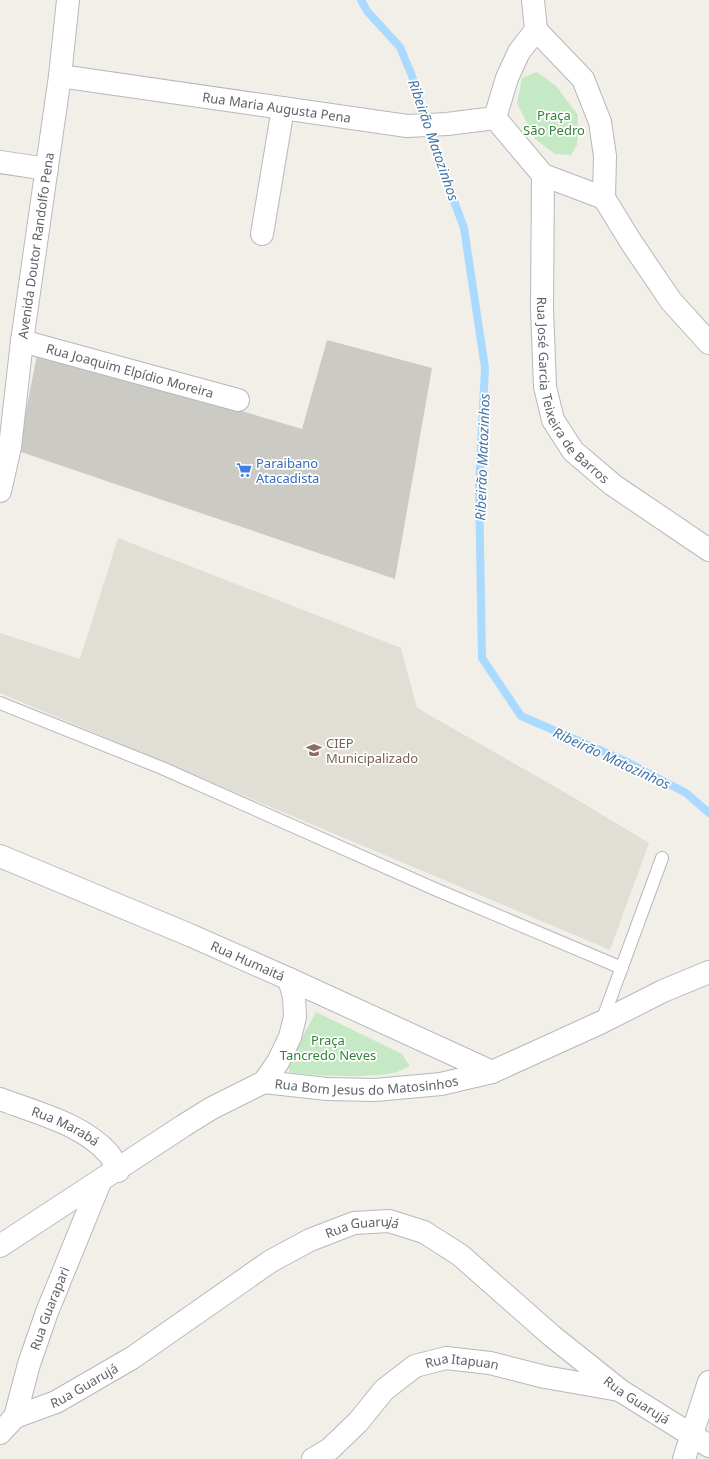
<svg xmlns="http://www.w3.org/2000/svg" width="709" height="1459" viewBox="0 0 709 1459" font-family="'Noto Sans',sans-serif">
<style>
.education{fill:#e1ded6}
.green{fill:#c5e8c5}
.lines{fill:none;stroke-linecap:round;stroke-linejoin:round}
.stream{stroke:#aadaff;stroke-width:8}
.building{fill:#cccac5}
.lane-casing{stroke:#b5b8bc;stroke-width:14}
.street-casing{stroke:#b5b8bc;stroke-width:24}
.secondary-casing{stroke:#b6babf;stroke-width:24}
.lane{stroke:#fff;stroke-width:12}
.street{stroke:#fff;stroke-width:22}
.secondary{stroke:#fff;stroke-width:22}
.labels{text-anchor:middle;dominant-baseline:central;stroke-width:3.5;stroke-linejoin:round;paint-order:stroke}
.street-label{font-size:13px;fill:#5f6368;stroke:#fff}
.park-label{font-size:13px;fill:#348238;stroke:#fff}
.shop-label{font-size:13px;fill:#366cbe;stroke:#fff;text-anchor:start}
.education-label{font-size:13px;fill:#785e54;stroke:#fff;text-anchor:start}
.water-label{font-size:14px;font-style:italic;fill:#4174aa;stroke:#fff}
</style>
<rect width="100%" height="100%" fill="#f1efe8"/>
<path class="education" d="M118 538 401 648 417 708 566 793 649 843 610 950 0 693V633L80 659Z"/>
<path class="green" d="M537 72 556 86 578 115 577 145 571 155 555 154 535 139 517 103 522 78Z
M316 1012 402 1054 410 1066C405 1068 399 1072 393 1073 374 1078 310 1076 290 1072L287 1065Z"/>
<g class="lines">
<path class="stream" d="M361 0 367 11 400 47 412 76 435 150 464 228 485 368 479 485 482 658 521 716 625 761 686 793 709 813"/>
</g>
<path class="building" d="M327 340 432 368 395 579 18 451 38 350 302 429Z"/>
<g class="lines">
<defs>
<path id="lane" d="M0 703 162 768 437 890 622 968
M602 1021 662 858"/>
<g id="street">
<path d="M533 0 536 30"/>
<path id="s1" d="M60 76 407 126 447 124 495 118"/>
<path d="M495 118 507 78 519 52 536 30 583 79 600 122 605 156 604 198"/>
<path d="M495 118 543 175 604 198"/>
<path d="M0 162 47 169"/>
<path id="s2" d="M543 175 542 308 545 387 553 420 573 451 613 485 709 550"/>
<path d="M604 198 631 242 671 301 709 343"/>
<path d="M262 234 283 108"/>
<path id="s3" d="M22 341 238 400"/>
<path d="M289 979 492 1072"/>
<path id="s4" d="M264 1082 327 1089 375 1090 441 1084 492 1072 602 1022 663 991 709 972"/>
<path id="s5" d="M0 1099C37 1113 83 1124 109 1154 113 1159 115 1165 118 1171"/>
<path id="s6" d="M15 1417 56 1402 132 1358 271 1261 310 1240 354 1223 389 1221 424 1232 460 1255 552 1336 621 1391 709 1446"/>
<path id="s7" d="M0 1433 15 1417 29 1364 47 1312 100 1182"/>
<path id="s8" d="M313 1459 330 1449 358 1422 384 1390 415 1366 446 1358 490 1363 545 1377 619 1390"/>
<path d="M684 1459 709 1382"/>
</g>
<g id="secondary">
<path id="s9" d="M0 491 10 447 22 341 60 76 68 0"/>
<path id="s10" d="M0 856 192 936 289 979 294 997 295 1017 290 1037 278 1062 264 1082 212 1108 183 1126 0 1246"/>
</g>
</defs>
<use href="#lane" class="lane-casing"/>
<use href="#street" class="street-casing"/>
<use href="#secondary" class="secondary-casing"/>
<use href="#lane" class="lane"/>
<use href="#street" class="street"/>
<use href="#secondary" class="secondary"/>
</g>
<defs>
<symbol id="supermarket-bare" viewBox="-9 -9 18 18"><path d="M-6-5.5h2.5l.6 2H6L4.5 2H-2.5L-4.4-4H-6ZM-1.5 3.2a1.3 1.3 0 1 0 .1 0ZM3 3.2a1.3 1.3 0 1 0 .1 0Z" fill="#3f7fe0" stroke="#fff" stroke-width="2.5" paint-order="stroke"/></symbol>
<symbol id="school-bare" viewBox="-9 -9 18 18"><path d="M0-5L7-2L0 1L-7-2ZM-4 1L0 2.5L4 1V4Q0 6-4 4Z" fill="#8d6e63" stroke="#fff" stroke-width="2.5" paint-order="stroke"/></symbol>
</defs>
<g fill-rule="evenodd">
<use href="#supermarket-bare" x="233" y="459" width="22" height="22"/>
<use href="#school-bare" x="303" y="739" width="22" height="22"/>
</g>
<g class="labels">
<g class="street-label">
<text stroke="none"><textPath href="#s1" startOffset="219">Rua Maria Augusta Pena</textPath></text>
<text stroke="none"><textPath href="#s9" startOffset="248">Avenida Doutor Randolfo Pena</textPath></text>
<text stroke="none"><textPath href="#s3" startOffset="112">Rua Joaquim Elpídio Moreira</textPath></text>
<text stroke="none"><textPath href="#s2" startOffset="225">Rua José Garcia Teixeira de Barros</textPath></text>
<text stroke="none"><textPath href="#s10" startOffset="269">Rua Humaitá</textPath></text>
<text stroke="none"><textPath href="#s4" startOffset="103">Rua Bom Jesus do Matosinhos</textPath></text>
<text stroke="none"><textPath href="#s5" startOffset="71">Rua Marabá</textPath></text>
<text stroke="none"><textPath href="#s6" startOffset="400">Rua Guarujá</textPath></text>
<text stroke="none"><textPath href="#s7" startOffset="136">Rua Guarapari</textPath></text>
<text stroke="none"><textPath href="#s8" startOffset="187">Rua Itapuan</textPath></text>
<text stroke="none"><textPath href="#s6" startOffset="76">Rua Guarujá</textPath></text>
<text stroke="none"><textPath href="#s6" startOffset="736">Rua Guarujá</textPath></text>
</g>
<g class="park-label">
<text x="554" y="115">Praça<tspan x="554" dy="15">São Pedro</tspan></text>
<text x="328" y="1040">Praça<tspan x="328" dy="15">Tancredo Neves</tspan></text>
</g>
<g class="shop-label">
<text x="256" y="463">Paraibano<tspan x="256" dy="15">Atacadista</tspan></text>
</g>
<g class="education-label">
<text x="326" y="743">CIEP<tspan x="326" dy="15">Municipalizado</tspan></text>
</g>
<g class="water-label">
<text transform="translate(434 140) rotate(71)">Ribeirão Matozinhos</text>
<text transform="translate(482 457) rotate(-88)">Ribeirão Matozinhos</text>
<text transform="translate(612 758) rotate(25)">Ribeirão Matozinhos</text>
</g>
</g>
</svg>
